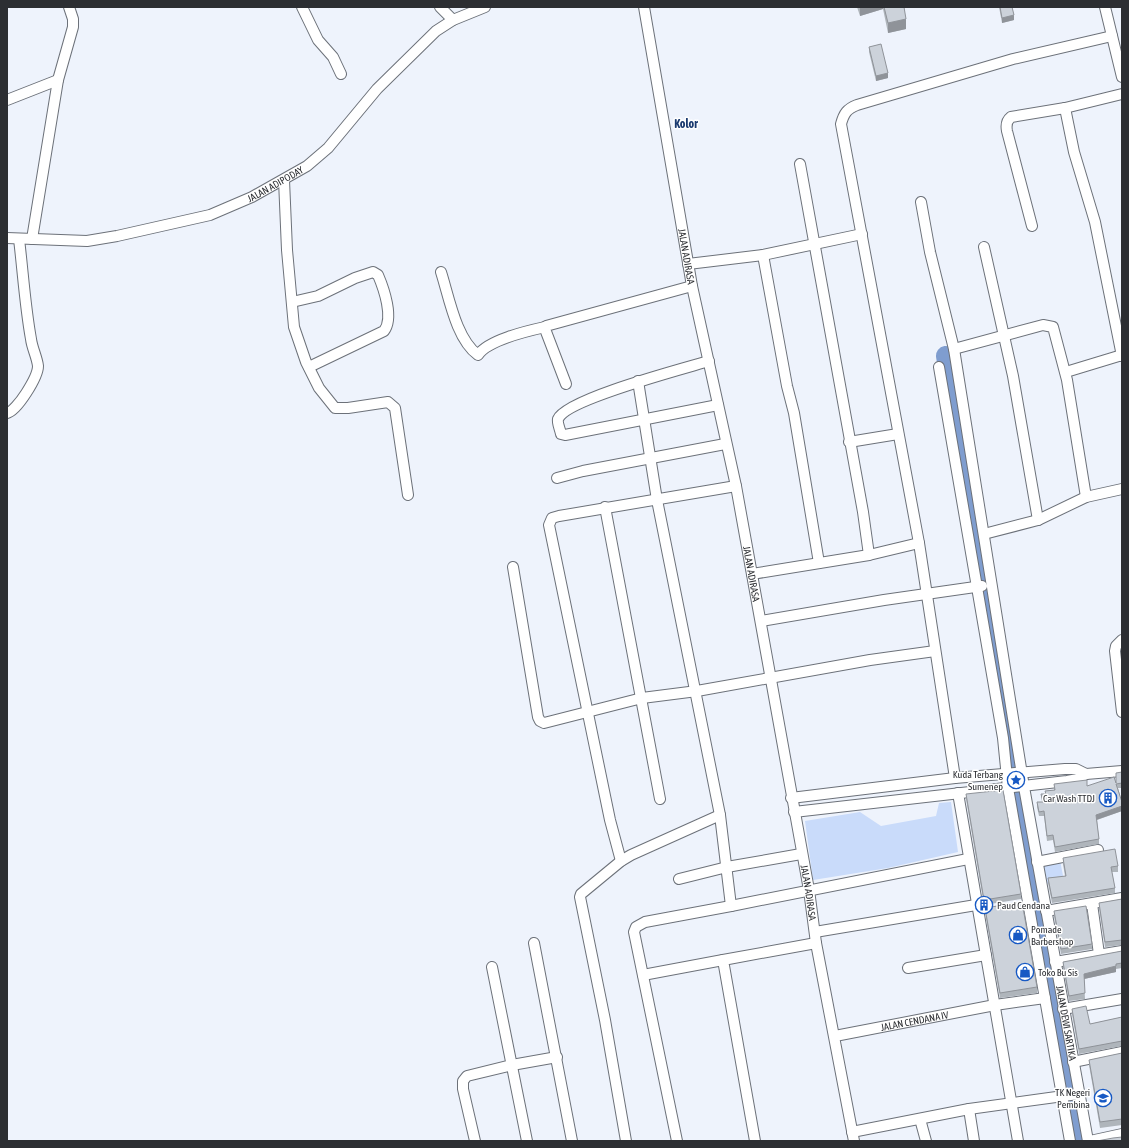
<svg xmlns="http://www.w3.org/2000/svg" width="1129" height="1148" viewBox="0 0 1129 1148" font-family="'Asap Condensed',sans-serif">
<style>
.green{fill:#c9dbfa}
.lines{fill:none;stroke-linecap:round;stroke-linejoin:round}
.river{stroke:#7f9dcf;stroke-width:20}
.street-casing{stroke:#6c7179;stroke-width:12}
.street{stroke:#fff;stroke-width:10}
.wall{fill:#afb5bb}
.shaded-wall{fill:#8f9399}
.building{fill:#ccd2da;stroke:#8f9399}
.labels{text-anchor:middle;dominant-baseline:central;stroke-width:3;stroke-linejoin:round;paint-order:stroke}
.street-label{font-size:10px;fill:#2c2e32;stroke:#fff}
.poi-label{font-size:10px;fill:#2c2e32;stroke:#fff;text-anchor:end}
.quarter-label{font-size:12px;font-weight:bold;fill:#1a3a6f;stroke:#fff}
</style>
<rect width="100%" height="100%" fill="#eef3fc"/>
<path class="green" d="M951 802 958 852 888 868 813 880 805 821 860 812 881 826 936 816 939 803Z
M1060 860 1064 881 1045 884 1042 864Z"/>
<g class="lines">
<path class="river" d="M946 356 981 577 1013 767
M1017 793 1079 1141"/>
<defs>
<g id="street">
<path d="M302 7 318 40 333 57 341 74"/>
<path d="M440 7 453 20"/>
<path id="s1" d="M644 7 692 286 736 486 809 890 816 943 854 1141"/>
<path d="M1105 7 1122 77"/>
<path d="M7 100 58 80"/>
<path d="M1065 108 1074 152 1095 222 1122 356"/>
<path d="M800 164 863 512 869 555"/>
<path d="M284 180 287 250 294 327 306 362 319 388 335 408H348L388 402 395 408 408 495"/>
<path id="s2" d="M921 202 930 252 954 349 1024 787 1088 1141"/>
<path d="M1032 226 1007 131C1006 126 1006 121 1011 117L1065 108 1122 94"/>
<path id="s3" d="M7 238 87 241 117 236 210 215 252 197 307 166 328 148 377 89 436 31 453 20 485 7"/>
<path d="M32 239 58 80 73 27V19L69 7"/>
<path d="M984 247 1013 376 1038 520"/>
<path d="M763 255 787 386 794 413 819 563"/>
<path d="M688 264 763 255 862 234"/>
<path d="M441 272C449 297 456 339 478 355 488 340 527 331 545 327"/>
<path d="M292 302 318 296 355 278 373 272 378 275C384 289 394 318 384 331L309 367"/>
<path d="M954 349 1043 325 1053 327 1067 380 1086 497"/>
<path d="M709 361C686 368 566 399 558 419 557 423 560 429 561 434L565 435 718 405"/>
<path d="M939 367 1003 738 1008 788 1070 1141"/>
<path d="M1066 372 1122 355"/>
<path d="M638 381 657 500 720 815 731 906 968 859"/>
<path d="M566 384 545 329 546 326 692 286"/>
<path d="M7 413C17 411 38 377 38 366 37 357 32 348 31 339 25 306 23 272 19 239"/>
<path d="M849 442 898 434"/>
<path d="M557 478 583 471 725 444"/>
<path d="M605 507 660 799"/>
<path d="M984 534 1038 520 1086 497 1122 489"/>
<path d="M513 567 538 717 540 721 544 723 642 698 697 691 870 660 935 651"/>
<path d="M752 574 869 555 919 543"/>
<path d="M761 621 884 600 982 586"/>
<path d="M1122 640 1116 646 1115 651 1122 712"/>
<path d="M955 778 919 543 841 124C844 113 847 109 857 105L1013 59 1112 36"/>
<path d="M958 793 1018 1141"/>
<path d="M791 798 955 778 1065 769H1076L1086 774 1122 771"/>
<path d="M794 812 1067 781 1078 779 1086 774"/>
<path d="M621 861 610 820 549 525 552 518 559 516 736 486"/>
<path d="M1037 862 1098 850"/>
<path d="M679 879 727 867 801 854"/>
<path d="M1092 904 1099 954"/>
<path d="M1046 911 1122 898"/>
<path d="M815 932 976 905"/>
<path d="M534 943 572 1141"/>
<path d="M1055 962 1122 951"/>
<path d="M492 967 527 1141"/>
<path d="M908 968 986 955"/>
<path d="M643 975 723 960"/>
<path d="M1063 1009 1122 999"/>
<path id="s4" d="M835 1036 995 1005 1045 998"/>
<path d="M1073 1062 1122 1052"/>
<path d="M969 1109 974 1141"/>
<path d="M920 1119 926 1141"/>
<path d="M852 1132 969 1109 1078 1094"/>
<path d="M475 1141 463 1089V1081L467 1076 512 1065 557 1057"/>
<path d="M626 1141 605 1020 580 897 581 894 621 861 631 855 720 815"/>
<path d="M677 1141 634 932 636 927 645 922 731 906"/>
<path d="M755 1141 723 960 816 943"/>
<path d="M1090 1141 1122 1134"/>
</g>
</defs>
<use href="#street" class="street-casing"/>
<use href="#street" class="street"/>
</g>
<path class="wall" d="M857 7H904L906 29 888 33 883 9 860 16Z
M999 7H1012L1014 20 1002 23Z
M869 47 888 78 876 81 869 52Z
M1122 772V788H1118L1122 802V811L1097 820 1099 839V844L1055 852 1053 840 1047 841 1044 816H1039L1037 807V802H1042L1041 794H1045V791L1054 790V784L1087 786 1116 783Z
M966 794 1021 894V899L984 905 966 799Z
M1063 858 1118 866V872H1112L1115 888V893L1052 903 1048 883V878L1065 876 1063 864Z
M1122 899V945L1105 947 1099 908V903Z
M985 908 1037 987V993L1000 998 985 913Z
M1054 911 1092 944V949L1061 954 1054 916Z
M1122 951V968L1116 969V972L1084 979 1085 999 1069 1001 1063 967V962Z
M1072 1009 1090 1024 1122 1017V1046L1079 1054 1072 1014Z
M1122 1053V1125L1100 1128 1089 1065V1060Z"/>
<path class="shaded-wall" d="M860 7H883V9L860 16Z
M1014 15V20L1002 23V18Z
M906 19V29L888 33V23Z
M888 73V78L876 81V76Z
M1122 806V811L1096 820V815Z
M1116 966V972L1084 979V974Z"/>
<path class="building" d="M884 7H904L906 19 888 23Z
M1000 7H1012L1014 15 1002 18Z
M881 44 888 73 876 76 869 47Z
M1122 772V783L1116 784 1122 802V806L1096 815 1099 839 1055 847 1053 835 1047 836 1044 811 1039 812 1037 802H1043L1041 794H1046L1045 791 1055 790 1054 784 1087 780V786L1114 777 1116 783V773Z
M1003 790 1021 894 984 900 966 794Z
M1115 849 1118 866 1111 867 1115 888 1052 898 1048 878 1066 876 1063 858Z
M1122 899V940L1105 942 1099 903Z
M1022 902 1037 987 1000 993 985 908Z
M1086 906 1092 944 1061 949 1054 911Z
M1122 951V963L1116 964V966L1084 974 1085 993 1069 996 1063 962Z
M1086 1006 1090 1024 1122 1017V1041L1079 1049 1072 1009Z
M1122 1053V1119L1100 1122 1089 1060Z
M1122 1137V1141H1097L1113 1138Z"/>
<defs>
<symbol id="sight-ring" viewBox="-11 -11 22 22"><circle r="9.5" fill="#fff" stroke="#1759c4" stroke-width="1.5"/><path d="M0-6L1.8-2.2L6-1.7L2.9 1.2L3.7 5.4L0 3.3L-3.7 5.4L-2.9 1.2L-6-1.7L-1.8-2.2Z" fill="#1759c4"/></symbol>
<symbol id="building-ring" viewBox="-11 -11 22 22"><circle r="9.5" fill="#fff" stroke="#1759c4" stroke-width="1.5"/><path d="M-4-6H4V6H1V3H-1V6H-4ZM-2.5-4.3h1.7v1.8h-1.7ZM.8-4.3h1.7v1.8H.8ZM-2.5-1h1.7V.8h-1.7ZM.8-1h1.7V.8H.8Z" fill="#1759c4"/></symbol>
<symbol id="shop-ring" viewBox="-11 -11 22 22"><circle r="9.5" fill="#fff" stroke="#1759c4" stroke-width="1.5"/><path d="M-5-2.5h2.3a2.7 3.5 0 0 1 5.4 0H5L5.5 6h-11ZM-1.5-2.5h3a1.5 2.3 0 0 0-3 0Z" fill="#1759c4"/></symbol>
<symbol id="school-ring" viewBox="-11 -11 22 22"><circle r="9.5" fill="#fff" stroke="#1759c4" stroke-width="1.5"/><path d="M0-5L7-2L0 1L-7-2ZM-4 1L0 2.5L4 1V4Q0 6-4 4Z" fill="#1759c4"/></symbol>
</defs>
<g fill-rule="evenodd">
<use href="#sight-ring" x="1006" y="770" width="20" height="20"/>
<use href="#building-ring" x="1098" y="788" width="20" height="20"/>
<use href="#building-ring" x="974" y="895" width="20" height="20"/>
<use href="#shop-ring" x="1008" y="925" width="20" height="20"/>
<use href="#shop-ring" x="1015" y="962" width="20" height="20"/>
<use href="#school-ring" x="1093" y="1088" width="20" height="20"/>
</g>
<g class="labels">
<g class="street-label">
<text stroke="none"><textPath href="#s3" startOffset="278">JALAN ADIPODAY</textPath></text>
<text stroke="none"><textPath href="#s1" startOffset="253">JALAN ADIRASA</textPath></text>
<text stroke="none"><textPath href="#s1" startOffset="577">JALAN ADIRASA</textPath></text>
<text stroke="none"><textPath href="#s1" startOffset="901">JALAN ADIRASA</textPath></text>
<text stroke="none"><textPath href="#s4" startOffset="81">JALAN CENDANA IV</textPath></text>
<text stroke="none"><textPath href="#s2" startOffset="834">JALAN DEWI SARTIKA</textPath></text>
</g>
<g class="poi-label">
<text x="1003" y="774">Kuda Terbang<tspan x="1003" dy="12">Sumenep</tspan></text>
<text x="1095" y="798">Car Wash TTDJ</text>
<text x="997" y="905" text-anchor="start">Paud Cendana</text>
<text x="1031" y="929" text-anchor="start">Pomade<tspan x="1031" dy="12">Barbershop</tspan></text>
<text x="1038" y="972" text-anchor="start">Toko Bu Sis</text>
<text x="1090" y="1092">TK Negeri<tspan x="1090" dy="12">Pembina</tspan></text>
</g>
<g class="quarter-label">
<text x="686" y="124">Kolor</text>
</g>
</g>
<rect width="1129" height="1148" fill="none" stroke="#2c2e32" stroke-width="16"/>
</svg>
